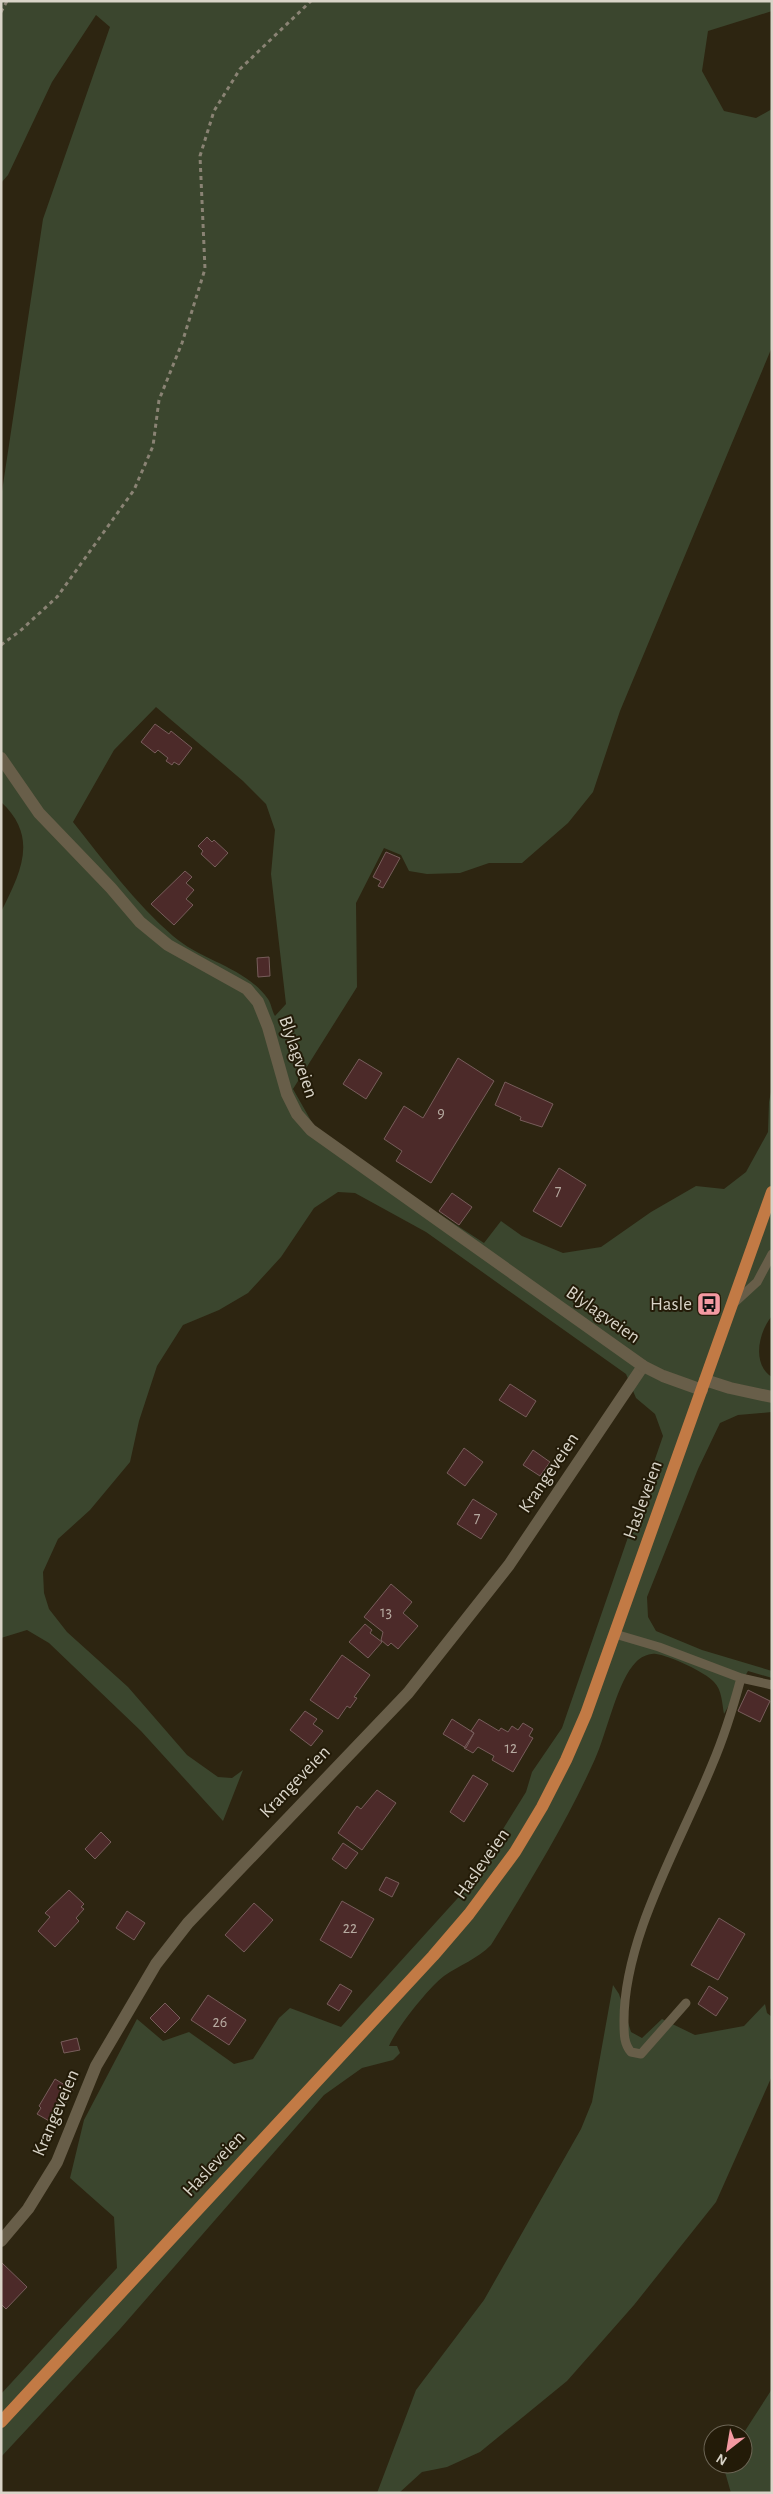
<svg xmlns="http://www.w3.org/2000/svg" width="773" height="2494" viewBox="0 0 773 2494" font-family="'Alegreya Sans',sans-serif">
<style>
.green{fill:#3b462e;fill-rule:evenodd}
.building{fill:#4c2a29;stroke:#775d5b}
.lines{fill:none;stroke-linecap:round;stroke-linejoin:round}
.path{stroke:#8a8374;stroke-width:3;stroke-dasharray:4 4;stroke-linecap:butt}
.lane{stroke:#685e49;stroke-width:9}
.street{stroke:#685e49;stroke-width:12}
.secondary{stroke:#685e49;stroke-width:12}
.primary{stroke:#c27a45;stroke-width:12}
.labels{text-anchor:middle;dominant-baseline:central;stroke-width:4;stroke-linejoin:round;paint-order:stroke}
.number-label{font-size:16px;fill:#b6aaa0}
.street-label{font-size:19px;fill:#d9d4c8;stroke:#231b08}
.poi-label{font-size:19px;fill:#d9d4c8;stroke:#231b08;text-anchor:end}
</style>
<rect width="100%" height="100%" fill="#2d2511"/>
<path class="green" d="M1 1H772V11L708 31 702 71 724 111 756 118 772 109V347L620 711 593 792 568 823 522 863H489L460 873 427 874 409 871 401 855 384 848 356 903 357 987 293 1089 314 1126 430 1208 484 1243 501 1221 522 1236 563 1253 601 1247 651 1212 696 1186 724 1189 746 1172 768 1132 769 1102 772 1087V1316C759 1331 751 1364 772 1377V1412L738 1415 720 1423 698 1469 647 1597 648 1617 656 1631 702 1650 772 1671V1678L748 1671 724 1714C722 1703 722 1690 714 1682 705 1672 670 1656 656 1654 649 1653 641 1657 636 1662 617 1681 607 1733 595 1759 566 1824 528 1885 491 1945 477 1959 460 1965 444 1976 429 1987 396 2029 389 2046H397L400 2053 393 2060 362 2068 324 2095 120 2329 1 2457V2394L117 2268 114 2217 70 2178 84 2120 137 2019 163 2041 189 2032 234 2064 253 2059 279 2018 290 2008 341 2027 466 1889 526 1792 532 1772 562 1728 663 1436 655 1414 636 1398 626 1374 426 1232 355 1193 338 1192 314 1208 281 1257 248 1293 219 1310 183 1325 157 1366 139 1421 130 1462 90 1510 58 1539 43 1572 44 1593 49 1609 67 1632 128 1687 187 1755 218 1777 232 1778 243 1770 223 1821 141 1731 49 1643 27 1630 1 1638V912C21 872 39 837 1 802V498L43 219 110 27 96 15 52 82 8 175 1 183ZM156 707 243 781 266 804 275 830 271 874 286 1004 275 1016C272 1011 271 1003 268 999 245 967 202 961 173 936 135 903 104 861 73 822L114 750Z
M613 1985 619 1994 631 2032 642 2038 662 2019 695 2035 744 2026 765 2004 767 2013 772 2017V2076L716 2202 634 2305 567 2381 480 2452 447 2467 422 2472 399 2493H377L416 2390 484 2300 581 2129 592 2102Z
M772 2389V2493H731L723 2465 743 2464V2434Z"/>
<path class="building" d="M155 724 169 734 171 731 192 748 179 765 174 762 172 765 166 761 168 758 158 750 155 753 141 742Z
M207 837 212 842 214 840 228 853 215 867 201 854 203 851 198 846Z
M386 852 400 858 383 888 378 886 381 881 373 877Z
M185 871 192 877 186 883 194 890 186 899 193 905 174 925 151 904Z
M269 957 270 976 258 977 257 958Z
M458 1058 494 1081 431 1183 396 1161 402 1151 384 1139 404 1106 423 1118Z
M359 1059 382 1073 366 1099 343 1084Z
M505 1082 553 1104 542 1127 520 1120 521 1117 495 1105Z
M559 1168 586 1185 561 1227 533 1211Z
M452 1193 472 1207 459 1225 439 1211Z
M510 1384 536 1401 526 1417 499 1400Z
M464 1448 483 1462 465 1486 447 1473Z
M533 1450 550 1462 540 1476 523 1465Z
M473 1499 497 1514 481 1539 457 1524Z
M391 1584 412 1602 403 1613 418 1626 398 1649 391 1643 388 1646 381 1640 383 1632 364 1617Z
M365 1624 372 1630 370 1633 382 1642 368 1658 349 1642Z
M342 1655 370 1675 354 1697 357 1698 350 1708 347 1706 338 1719 310 1700Z
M748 1690 770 1701 760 1722 738 1711Z
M305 1711 317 1719 313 1724 323 1731 311 1746 290 1730Z
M452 1719 474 1733 466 1748 443 1734Z
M479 1719 499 1731 501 1728 508 1732 512 1726 518 1730 523 1723 533 1729 529 1736 533 1738 513 1772 492 1760 494 1756 478 1747 473 1753 464 1748 474 1733 471 1731Z
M473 1775 488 1784 464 1822 450 1812Z
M377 1790 396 1803 362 1850 338 1833 357 1806 361 1809Z
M101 1832 111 1842 95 1859 85 1849Z
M343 1843 358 1853 346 1869 332 1859Z
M386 1877 399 1883 392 1897 379 1890Z
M69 1890 84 1904 81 1907 84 1909 76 1918 79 1921 55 1947 38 1931 50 1917 45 1913Z
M342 1901 374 1919 351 1958 320 1940Z
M254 1903 273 1920 244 1952 225 1935Z
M127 1911 145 1923 134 1940 116 1928Z
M719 1918 745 1934 718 1980 691 1965Z
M340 1984 352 1991 339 2011 327 2004Z
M709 1986 728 1998 716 2016 698 2004Z
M208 1995 246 2020 229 2045 191 2020Z
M165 2003 180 2018 165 2033 150 2018Z
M77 2038 80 2050 64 2053 61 2042Z
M55 2079 73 2090 57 2117 54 2116 51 2122 37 2114 41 2108 39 2106Z
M1 2262 27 2287 6 2309 1 2304Z"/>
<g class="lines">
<path class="path" d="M1 12 7 1
M1 645 20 631 57 597 134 490 153 446 159 400 182 343 205 269 200 156 214 111 240 69 311 1"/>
<path class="lane" d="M733 1304 757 1282 772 1254
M615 1634 659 1647 741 1678 772 1685
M686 2003 641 2054 631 2052C624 2044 624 2034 624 2023 623 1938 680 1844 712 1765 724 1737 733 1708 741 1678"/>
<path class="street" d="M1 2241 28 2209 57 2162 96 2066 156 1964 188 1923 408 1693 509 1565 643 1366"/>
<path class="secondary" d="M1 758 39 813 111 888 140 922 168 945 247 989 258 1002 268 1027 287 1094 297 1114 311 1130 643 1366 663 1376 702 1390
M705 1380 730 1388 772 1397"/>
<path class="primary" d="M1 2422 433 1956 469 1914 515 1852 542 1807 566 1760 586 1714 772 1192"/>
</g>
<defs>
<symbol id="bus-square" viewBox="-11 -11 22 22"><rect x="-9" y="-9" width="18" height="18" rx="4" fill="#f49aa2" stroke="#231b08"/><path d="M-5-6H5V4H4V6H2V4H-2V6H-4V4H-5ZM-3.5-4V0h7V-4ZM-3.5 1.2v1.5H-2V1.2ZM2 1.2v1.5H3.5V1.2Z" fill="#111"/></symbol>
</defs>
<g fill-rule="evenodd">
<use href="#bus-square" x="695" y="1290" width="28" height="28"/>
</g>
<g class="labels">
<g class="number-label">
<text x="441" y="1113">9</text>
<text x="558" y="1191">7</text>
<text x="477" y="1518">7</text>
<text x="386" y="1612">13</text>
<text x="511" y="1748">12</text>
<text x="350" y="1928">22</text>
<text x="220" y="2022">26</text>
</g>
<g class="street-label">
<text transform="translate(298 1057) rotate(71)">Blylagveien</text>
<text transform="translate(603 1315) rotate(35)">Blylagveien</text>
<text transform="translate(549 1473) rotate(-56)">Krangeveien</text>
<text transform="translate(643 1500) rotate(-70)">Hasleveien</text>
<text transform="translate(295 1782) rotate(-46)">Krangeveien</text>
<text transform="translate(482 1864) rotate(-55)">Hasleveien</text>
<text transform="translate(56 2113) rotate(-67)">Krangeveien</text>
<text transform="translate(214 2164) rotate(-47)">Hasleveien</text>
</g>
<g class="poi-label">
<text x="692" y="1304">Hasle</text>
</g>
</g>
<rect width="773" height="2494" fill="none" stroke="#d9d4c8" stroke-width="5"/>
<g transform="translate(728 2449) rotate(211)"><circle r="24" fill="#231b08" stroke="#6c6555"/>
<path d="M0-4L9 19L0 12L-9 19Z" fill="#f49aa2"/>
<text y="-8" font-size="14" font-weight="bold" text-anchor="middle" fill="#d9d4c8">N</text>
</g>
</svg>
